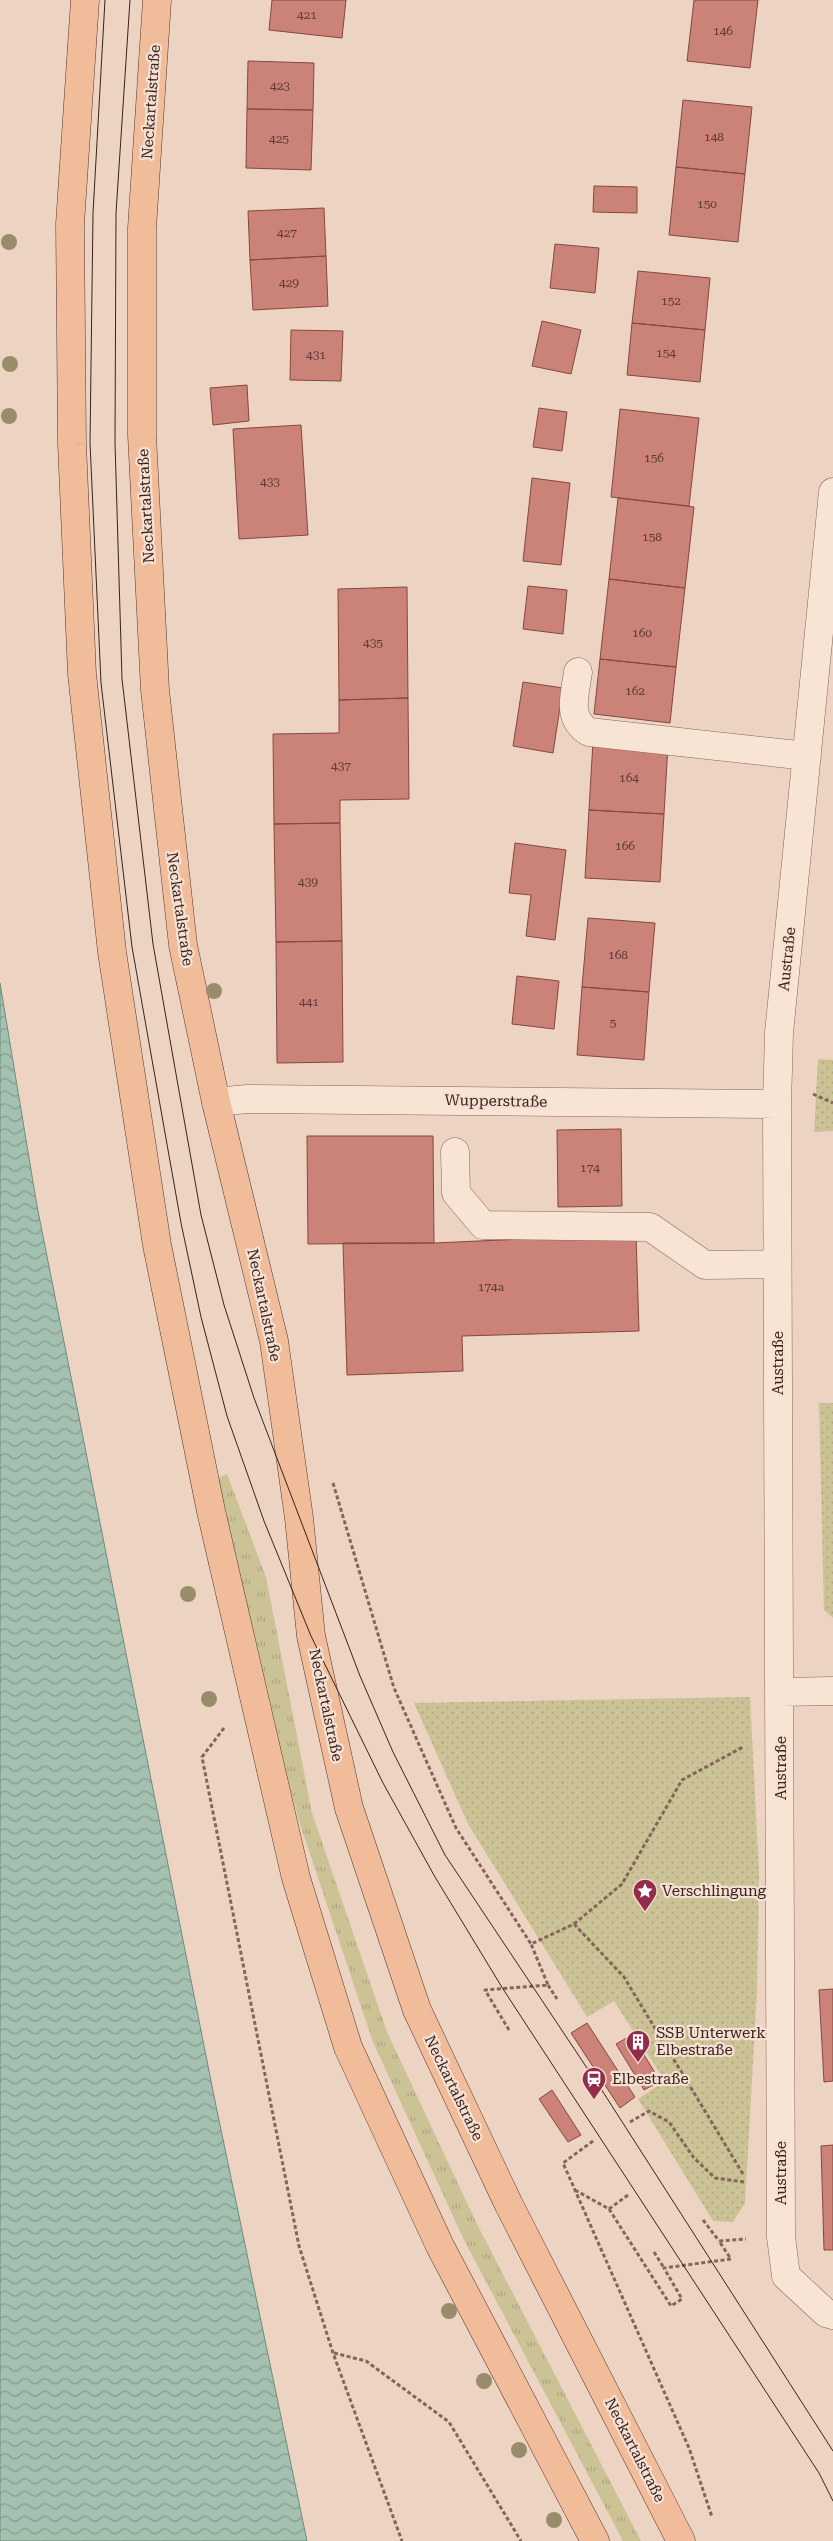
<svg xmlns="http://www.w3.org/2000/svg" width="833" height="2541" viewBox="0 0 833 2541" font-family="'Roboto Serif',serif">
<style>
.grass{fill:url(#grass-tufts)}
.park{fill:url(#park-dots)}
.water{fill:url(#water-waves);stroke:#6c8e7b}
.building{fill:#cb8379;stroke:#854740}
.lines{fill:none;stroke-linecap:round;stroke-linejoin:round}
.minor-casing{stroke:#87645a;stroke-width:29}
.major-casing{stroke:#54352e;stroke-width:29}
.path{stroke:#87645a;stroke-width:3;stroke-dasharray:4 2.5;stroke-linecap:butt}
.minor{stroke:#f8e4d5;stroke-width:28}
.major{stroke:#f0bc9a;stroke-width:28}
.tram{stroke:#37221e;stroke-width:1}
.tree{fill:#988c6b}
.labels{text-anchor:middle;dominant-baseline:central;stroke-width:4.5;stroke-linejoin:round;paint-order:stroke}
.number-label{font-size:12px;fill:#5c3a35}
.street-label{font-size:15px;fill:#37221e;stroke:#f5e0d2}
.poi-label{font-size:15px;fill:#37221e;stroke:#f5e0d2;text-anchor:start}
</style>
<defs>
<pattern id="grass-tufts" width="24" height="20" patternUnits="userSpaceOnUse" patternTransform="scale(1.25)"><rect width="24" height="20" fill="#cbc296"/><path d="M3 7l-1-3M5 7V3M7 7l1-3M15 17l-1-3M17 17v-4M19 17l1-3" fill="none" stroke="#afa681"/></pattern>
<pattern id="park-dots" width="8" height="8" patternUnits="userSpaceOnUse" patternTransform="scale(1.25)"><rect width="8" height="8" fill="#cbc296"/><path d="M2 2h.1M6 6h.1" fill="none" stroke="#afa681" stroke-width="1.8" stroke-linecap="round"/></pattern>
<pattern id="water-waves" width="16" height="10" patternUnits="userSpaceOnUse" patternTransform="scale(1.25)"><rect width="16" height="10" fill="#a4c0b0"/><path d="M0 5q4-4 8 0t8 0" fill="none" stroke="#869c8f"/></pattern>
</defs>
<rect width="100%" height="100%" fill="#edd4c2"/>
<path class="grass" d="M227 1474 266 1577 312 1813 387 2032 477 2224 641 2541H623L464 2240 373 2042 299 1821 257 1666 214 1480Z"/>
<path class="park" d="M818 1059 833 1060V1131L814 1132Z
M819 1403H833V1618L824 1610Z
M750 1697 759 1872 757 1992 745 2203 733 2222 713 2221 638 2099 665 2081 614 2001 587 2017 468 1824 414 1703Z"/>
<path class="water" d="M0 983 37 1206 216 2106 307 2541H0Z"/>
<path class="building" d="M272 0H346L342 38 269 30Z
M694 0H758L750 68 687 61Z
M248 61 314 63 313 110 247 109Z
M683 100 752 107 745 174 676 167Z
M247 109 313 110 311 170 246 168Z
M676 167 745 174 738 242 669 235Z
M594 186 637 187V213L593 212Z
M324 208 326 256 250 260 248 211Z
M555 244 599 248 595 293 550 288Z
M326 256 328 306 253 310 250 260Z
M638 271 710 278 705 330 632 323Z
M542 321 581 330 571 374 532 366Z
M632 323 705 330 700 382 627 375Z
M291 330 343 331 341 381 290 380Z
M247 385 249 421 213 425 210 388Z
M539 408 567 412 562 451 533 447Z
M620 409 699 418 689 506 611 497Z
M301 425 308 535 239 539 233 429Z
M532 478 570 483 561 565 523 561Z
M618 498 694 507 685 588 609 579Z
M609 579 685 588 676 667 600 659Z
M528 586 567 590 563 634 523 629Z
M407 587 408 698 339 700 338 589Z
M600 659 676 667 670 723 594 714Z
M523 682 563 688 553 753 513 746Z
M408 698 409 799 340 800V823L274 824 273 734 339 733V700Z
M593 741 668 745 664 814 589 810Z
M589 810 664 814 660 882 585 878Z
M340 823 342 941 276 942 274 824Z
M515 843 566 850 555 940 526 936 531 895 509 893Z
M588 918 655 923 649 992 582 987Z
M342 941 343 1062 277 1063 276 942Z
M517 976 559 981 554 1029 512 1024Z
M582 987 649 992 644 1060 577 1055Z
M621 1129 622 1206 558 1207 557 1130Z
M307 1136H433L434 1243 308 1244Z
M636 1234 639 1331 462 1336 463 1371 347 1375 343 1243H434Z
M833 1989V2081L824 2082 819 1990Z
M587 2023 635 2097 620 2108 571 2033Z
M632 2035 660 2081 644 2090 616 2044Z
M552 2090 581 2135 568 2142 539 2099Z
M833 2145V2250H824L821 2146Z"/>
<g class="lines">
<defs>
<path id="minor" d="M833 492 779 1033 777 1104 781 2237 786 2276 826 2313 833 2315
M578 672C575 695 566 718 589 732L807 756
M216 1102 247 1099 777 1104
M455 1152 456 1193 483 1225 650 1227 705 1265 777 1264
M781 1692 833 1691"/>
<path id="major" d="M85 0 70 224 72 444 82 674 112 952 157 1245 211 1511 296 1878 348 2047 440 2246 595 2541
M157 0 142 228V435L155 690 183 945 216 1102 274 1341 299 1518 311 1636 349 1808 417 2010 509 2205 681 2541"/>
</defs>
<use href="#minor" class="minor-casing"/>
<use href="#major" class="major-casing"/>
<path class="path" d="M813 1094 833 1103
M333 1483 394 1688 456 1828 531 1944 574 1924 624 1977 743 2174
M224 1728 202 1757 299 2246 333 2353 402 2541
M574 1924 622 1884 682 1780 743 1747
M548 1985 557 1999
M509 2030 485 1990 548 1985 531 1944
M630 2122 649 2111 669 2122 694 2158 715 2178 744 2182
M593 2141 563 2163 689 2448 712 2517
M575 2190 609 2209 671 2306 682 2299 664 2268 731 2259 719 2241 746 2239
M609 2209 628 2195
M703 2220 719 2241
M654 2252 664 2268
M334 2353 366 2361 449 2422 521 2541"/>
<use href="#minor" class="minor"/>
<use href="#major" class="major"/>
<path class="tram" d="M105 0 93 213 90 443 101 683 132 947 181 1223 201 1317 227 1416 264 1521 311 1636 383 1783 435 1877 503 1989 819 2473 833 2501
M130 0 116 213 115 443 122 679 153 944 201 1215 224 1305 254 1398 360 1676 393 1752 445 1855 603 2092 833 2451"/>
</g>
<g class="tree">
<circle cx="9" cy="242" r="8"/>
<circle cx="10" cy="364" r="8"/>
<circle cx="9" cy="416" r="8"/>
<circle cx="214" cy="991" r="8"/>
<circle cx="188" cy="1594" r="8"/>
<circle cx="209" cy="1699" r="8"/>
<circle cx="449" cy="2311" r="8"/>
<circle cx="484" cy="2381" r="8"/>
<circle cx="519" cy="2450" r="8"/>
<circle cx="554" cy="2520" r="8"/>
</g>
<defs>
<symbol id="sight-pin" viewBox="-11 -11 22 30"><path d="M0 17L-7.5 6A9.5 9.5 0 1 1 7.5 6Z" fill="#952b4a" stroke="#f5e0d2"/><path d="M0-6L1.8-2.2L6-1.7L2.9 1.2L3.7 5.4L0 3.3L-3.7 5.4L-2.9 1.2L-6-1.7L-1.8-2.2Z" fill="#fff"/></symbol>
<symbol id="building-pin" viewBox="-11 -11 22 30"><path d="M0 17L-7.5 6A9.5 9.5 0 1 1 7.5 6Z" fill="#952b4a" stroke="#f5e0d2"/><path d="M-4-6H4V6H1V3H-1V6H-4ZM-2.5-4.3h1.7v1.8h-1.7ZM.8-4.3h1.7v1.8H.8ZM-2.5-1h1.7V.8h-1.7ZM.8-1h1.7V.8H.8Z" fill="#fff"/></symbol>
<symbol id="station-pin" viewBox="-11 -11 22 30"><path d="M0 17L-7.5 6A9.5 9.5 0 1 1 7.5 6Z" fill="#952b4a" stroke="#f5e0d2"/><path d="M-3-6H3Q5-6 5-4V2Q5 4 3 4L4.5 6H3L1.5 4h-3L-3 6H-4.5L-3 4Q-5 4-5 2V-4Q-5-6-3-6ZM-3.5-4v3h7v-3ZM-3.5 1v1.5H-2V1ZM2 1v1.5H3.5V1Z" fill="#fff"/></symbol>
</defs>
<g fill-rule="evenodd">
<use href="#sight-pin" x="631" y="1877" width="28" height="38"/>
<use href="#building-pin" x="624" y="2028" width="28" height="38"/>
<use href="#station-pin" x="580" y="2065" width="28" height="38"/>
</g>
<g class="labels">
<g class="number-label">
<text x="307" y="15">421</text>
<text x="723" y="31">146</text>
<text x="280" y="86">423</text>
<text x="714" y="137">148</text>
<text x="279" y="139">425</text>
<text x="707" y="204">150</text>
<text x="287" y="233">427</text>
<text x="289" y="283">429</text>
<text x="671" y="301">152</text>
<text x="666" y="353">154</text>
<text x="316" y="355">431</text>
<text x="654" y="458">156</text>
<text x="270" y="482">433</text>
<text x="652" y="537">158</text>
<text x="642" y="633">160</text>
<text x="373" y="643">435</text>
<text x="635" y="691">162</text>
<text x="341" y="766">437</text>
<text x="629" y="778">164</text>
<text x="625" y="846">166</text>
<text x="308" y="882">439</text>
<text x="618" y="955">168</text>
<text x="309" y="1002">441</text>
<text x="613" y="1023">5</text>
<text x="590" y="1168">174</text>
<text x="491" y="1287">174a</text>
</g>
<g class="street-label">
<text transform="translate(151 102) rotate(-86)">Neckartalstraße</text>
<text transform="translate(146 506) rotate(-93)">Neckartalstraße</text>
<text transform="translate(180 909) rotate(82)">Neckartalstraße</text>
<text transform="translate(787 959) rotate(-84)">Austraße</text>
<text transform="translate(496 1101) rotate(1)">Wupperstraße</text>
<text transform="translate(264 1305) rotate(78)">Neckartalstraße</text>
<text transform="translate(778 1363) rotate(-90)">Austraße</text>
<text transform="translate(326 1705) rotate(78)">Neckartalstraße</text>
<text transform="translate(781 1768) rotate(-90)">Austraße</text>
<text transform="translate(454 2088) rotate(64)">Neckartalstraße</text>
<text transform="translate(781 2173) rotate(-90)">Austraße</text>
<text transform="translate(635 2450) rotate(63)">Neckartalstraße</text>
</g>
<g class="poi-label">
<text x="662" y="1891">Verschlingung</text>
<text x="656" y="2033">SSB Unterwerk<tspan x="656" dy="17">Elbestraße</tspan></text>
<text x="612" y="2079">Elbestraße</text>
</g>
</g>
</svg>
